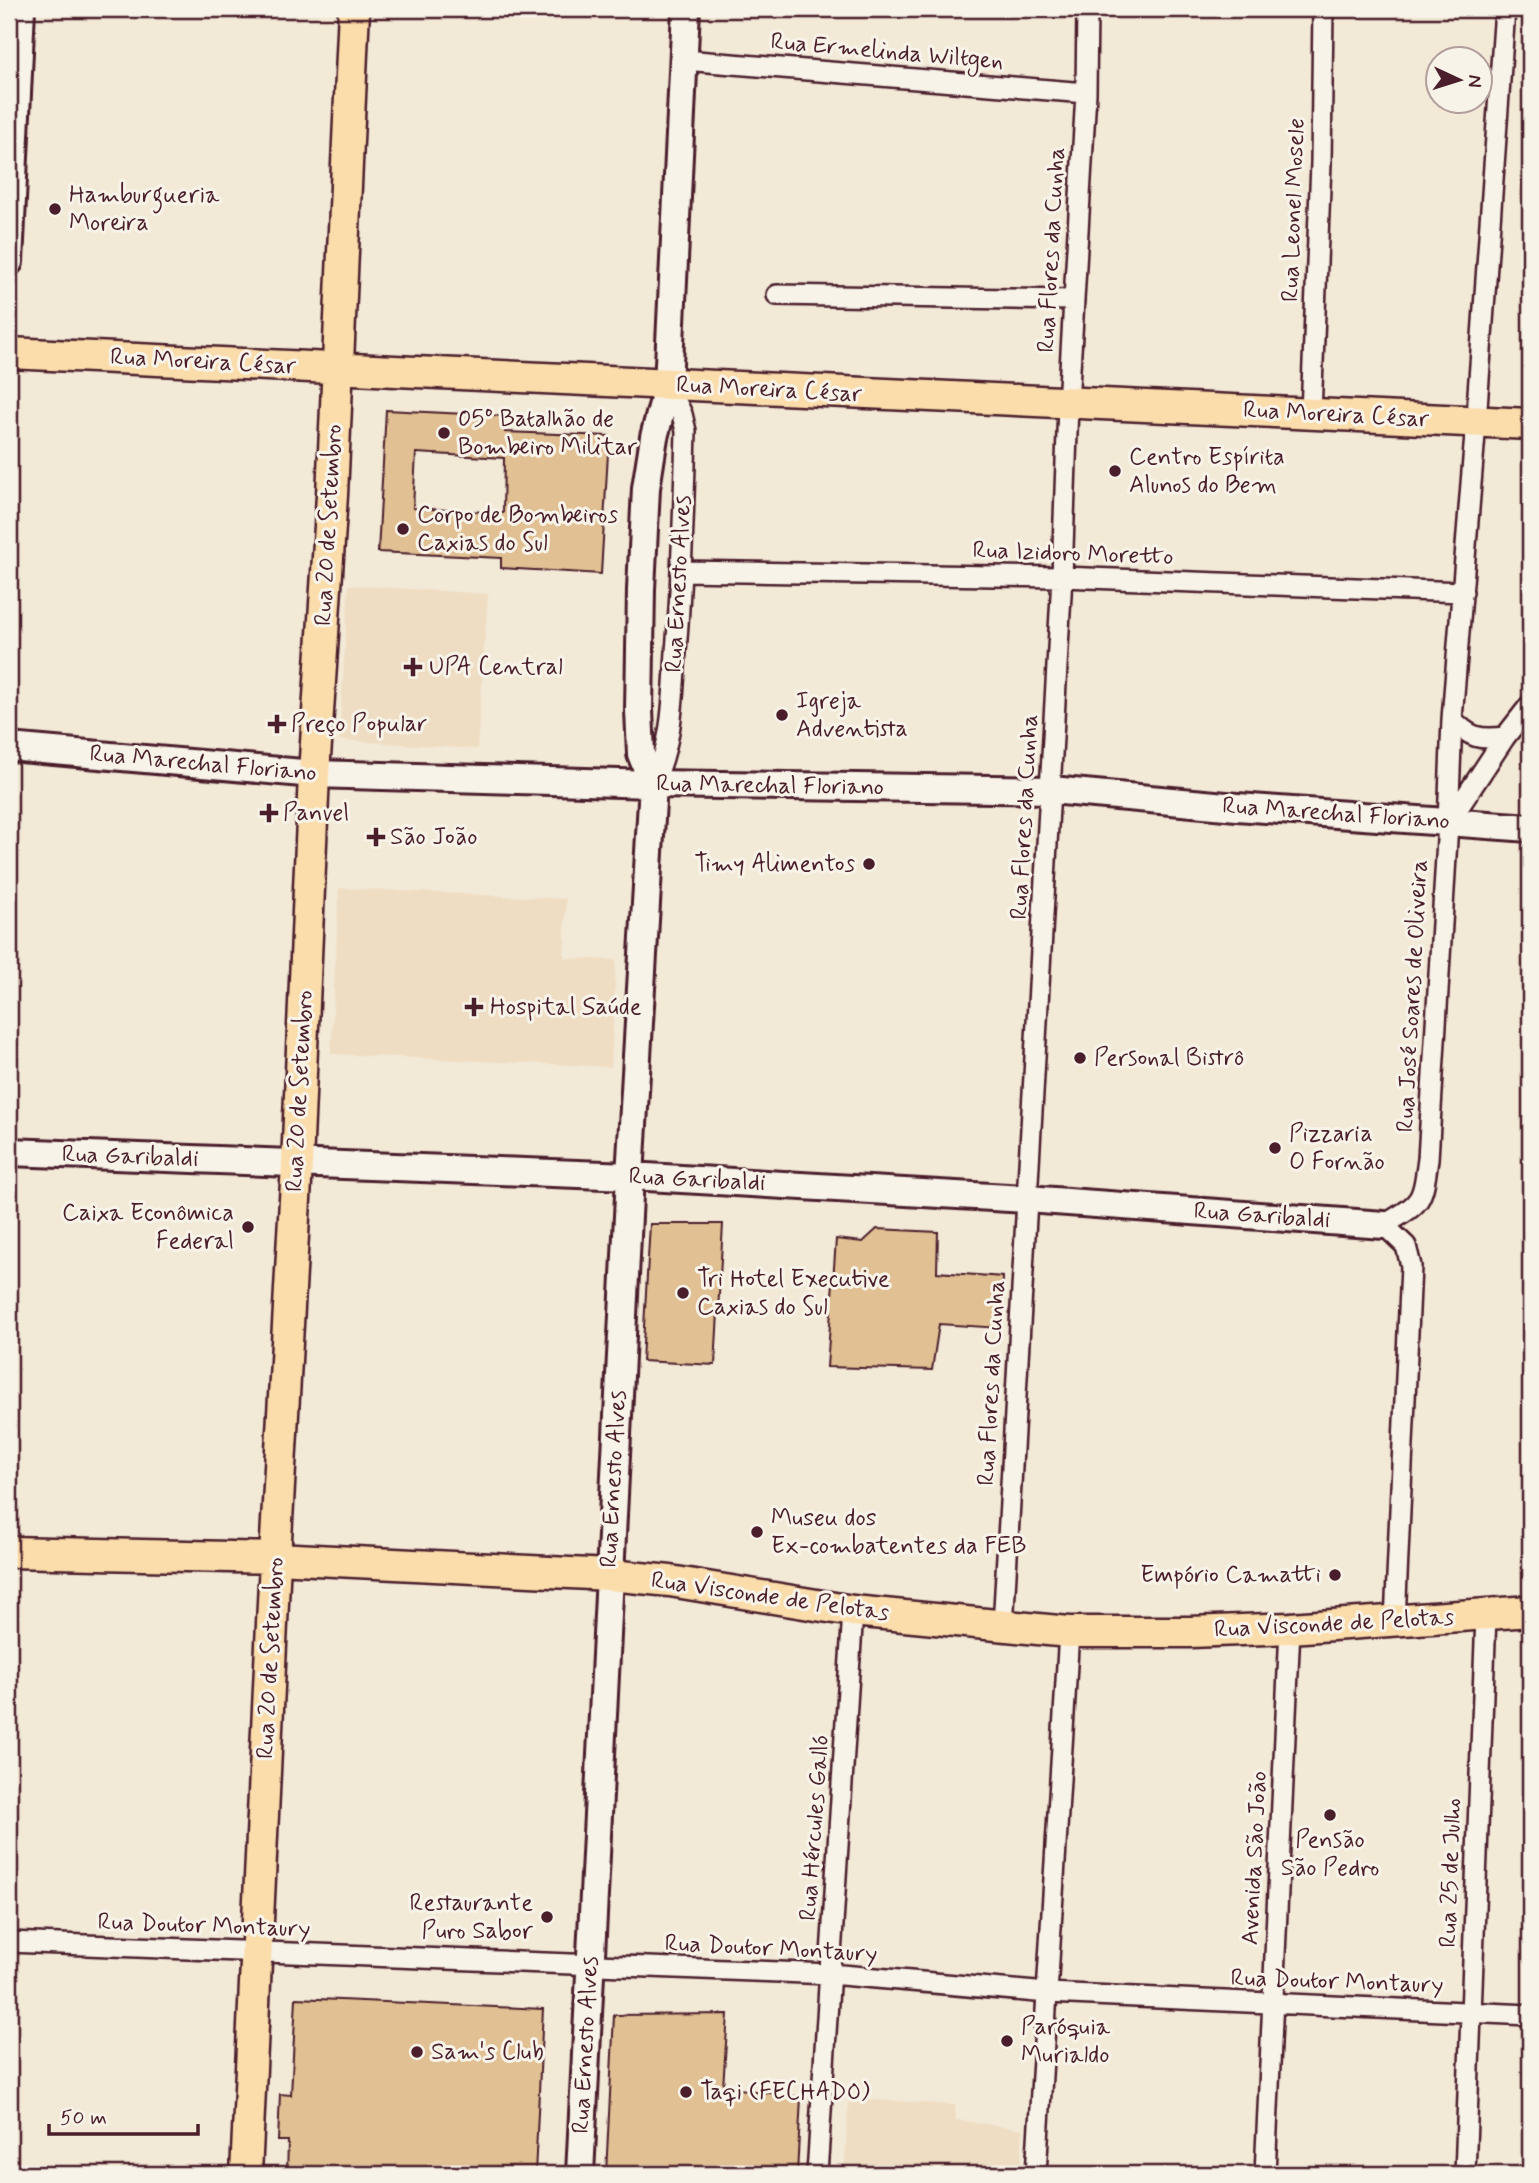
<svg xmlns="http://www.w3.org/2000/svg" width="1539" height="2183" viewBox="0 0 1539 2183" font-family="Mynerve,sans-serif">
<style>
.built{fill:#eeddc3}
.building{fill:#e1c093;stroke:#4a1f2b;stroke-width:2;fill-rule:evenodd}
.lines{fill:none;stroke-linecap:round;stroke-linejoin:round}
.street-casing{stroke:#4a1f2b;stroke-width:24}
.secondary-casing{stroke:#4a1f2b;stroke-width:32}
.primary-casing{stroke:#4a1f2b;stroke-width:35}
.street{stroke:#f7f3e8;stroke-width:19}
.secondary{stroke:#f7f3e8;stroke-width:26}
.primary{stroke:#fbddab;stroke-width:30}
.poi-dot{fill:#4a1f2b;stroke:#f7f3e8;stroke-width:2.5}
.labels{text-anchor:middle;dominant-baseline:central;stroke-width:6;stroke-linejoin:round;paint-order:stroke}
.street-label{font-size:24px;fill:#4a1f2b;stroke:#f7f3e8}
.poi-label{font-size:24px;fill:#4a1f2b;stroke:#f7f3e8;text-anchor:start}
</style>
<rect width="100%" height="100%" fill="#f3e9d7"/>
<filter id="ink" filterUnits="userSpaceOnUse"><feTurbulence type="fractalNoise" baseFrequency=".0143" numOctaves="2"/><feDisplacementMap in="SourceGraphic" scale="14" xChannelSelector="R" yChannelSelector="G"/><feConvolveMatrix kernelMatrix="1 2 1 2 8 2 1 2 1" color-interpolation-filters="sRGB"/></filter>
<g filter="url(#ink)">
<path class="built" d="M349 585 488 594 477 749 339 740Z
M339 888 566 899 564 958 616 960 611 1067 331 1054Z
M849 2098 955 2105 956 2120 1023 2129 1020 2174H844Z"/>
<path class="building" d="M386 410 505 416V432L609 436 601 574 501 568V558L378 552ZM416 453 504 458 503 513 413 508Z
M650 1224H723L715 1365 642 1361Z
M877 1229 938 1232 937 1272 1003 1277 1001 1328 939 1324 932 1370 827 1367 836 1239 863 1242Z
M296 1998 543 2009 535 2174H287L288 2141H278L280 2094 291 2095Z
M728 2014 723 2087 801 2097 797 2174H606L614 2015Z"/>
<g class="lines">
<defs>
<path id="street" d="M684 60 1086 93
M777 295 1073 300
M1311 413 1321 163 1323 9
M682 571 1062 577 1463 592
M1452 719C1470 738 1479 740 1505 737
M653 784C673 743 673 697 676 652 682 579 684 505 686 431L682 414 668 385
M1449 822 1505 737 1530 705
M1395 1621 1411 1266 1406 1246 1384 1225C1422 1202 1422 1204 1428 1159L1448 823 1452 719 1476 422 1505 9
M1003 1627 1062 577 1068 404 1086 93 1087 9
M9 1942 830 1974 1048 1993 1530 2015
M817 2174 853 1611
M1036 2174 1069 1632
M1265 2174 1290 1628
M1465 2174 1486 1615"/>
<path id="secondary" d="M9 262 21 9
M9 747 314 774 653 784 1051 790 1237 807 1530 828
M9 1152 630 1176 1027 1199 1384 1225
M580 2174 630 1176 653 784 641 754 639 710 641 589 646 488 654 437 668 385 686 9"/>
<path id="primary" d="M9 353 1530 424
M9 1552 276 1558 610 1575 670 1581 853 1611 1069 1632H1190L1290 1628 1530 1611
M246 2174 276 1539 297 1164 314 774 332 495 354 9"/>
</defs>
<use href="#street" class="street-casing"/>
<use href="#secondary" class="secondary-casing"/>
<use href="#primary" class="primary-casing"/>
<use href="#street" class="street"/>
<use href="#secondary" class="secondary"/>
<use href="#primary" class="primary"/>
</g>
</g>
<g class="poi-dot">
<circle cx="55" cy="209" r="7"/>
<circle cx="444" cy="433" r="7"/>
<circle cx="1115" cy="471" r="7"/>
<circle cx="403" cy="529" r="7"/>
<path d="M409.5 656.5h7v7h7v7h-7v7h-7v-7h-7v-7h7z"/>
<circle cx="782" cy="715" r="7"/>
<path d="M273.5 713.5h7v7h7v7h-7v7h-7v-7h-7v-7h7z"/>
<path d="M265.5 802.5h7v7h7v7h-7v7h-7v-7h-7v-7h7z"/>
<path d="M372.5 826.5h7v7h7v7h-7v7h-7v-7h-7v-7h7z"/>
<circle cx="869" cy="864" r="7"/>
<path d="M470.5 996.5h7v7h7v7h-7v7h-7v-7h-7v-7h7z"/>
<circle cx="1080" cy="1058" r="7"/>
<circle cx="1275" cy="1148" r="7"/>
<circle cx="248" cy="1227" r="7"/>
<circle cx="683" cy="1293" r="7"/>
<circle cx="757" cy="1532" r="7"/>
<circle cx="1335" cy="1575" r="7"/>
<circle cx="1330" cy="1815" r="7"/>
<circle cx="547" cy="1917" r="7"/>
<circle cx="1007" cy="2041" r="7"/>
<circle cx="417" cy="2052" r="7"/>
<circle cx="686" cy="2092" r="7"/>
</g>
<g class="labels">
<g class="street-label">
<text transform="translate(887 52) rotate(5)">Rua Ermelinda Wiltgen</text>
<text transform="translate(1294 210) rotate(-88)">Rua Leonel Mosele</text>
<text transform="translate(1052 250) rotate(-87)">Rua Flores da Cunha</text>
<text transform="translate(203 362) rotate(3)">Rua Moreira César</text>
<text transform="translate(769 390) rotate(3)">Rua Moreira César</text>
<text transform="translate(1336 415) rotate(3)">Rua Moreira César</text>
<text transform="translate(329 525) rotate(-87)">Rua 20 de Setembro</text>
<text transform="translate(1073 554) rotate(2)">Rua Izidoro Moretto</text>
<text transform="translate(679 584) rotate(-87)">Rua Ernesto Alves</text>
<text transform="translate(203 764) rotate(5)">Rua Marechal Floriano</text>
<text transform="translate(770 786) rotate(1)">Rua Marechal Floriano</text>
<text transform="translate(1336 814) rotate(4)">Rua Marechal Floriano</text>
<text transform="translate(1025 817) rotate(-87)">Rua Flores da Cunha</text>
<text transform="translate(1413 996) rotate(-87)">Rua José Soares de Oliveira</text>
<text transform="translate(300 1091) rotate(-87)">Rua 20 de Setembro</text>
<text transform="translate(130 1157) rotate(2)">Rua Garibaldi</text>
<text transform="translate(697 1180) rotate(3)">Rua Garibaldi</text>
<text transform="translate(1262 1216) rotate(4)">Rua Garibaldi</text>
<text transform="translate(992 1383) rotate(-87)">Rua Flores da Cunha</text>
<text transform="translate(614 1479) rotate(-87)">Rua Ernesto Alves</text>
<text transform="translate(770 1597) rotate(8)">Rua Visconde de Pelotas</text>
<text transform="translate(1334 1624) rotate(-3)">Rua Visconde de Pelotas</text>
<text transform="translate(271 1658) rotate(-87)">Rua 20 de Setembro</text>
<text transform="translate(815 1828) rotate(-86)">Rua Hércules Galló</text>
<text transform="translate(1255 1858) rotate(-87)">Avenida São João</text>
<text transform="translate(1451 1873) rotate(-88)">Rua 25 de Julho</text>
<text transform="translate(204 1926) rotate(2)">Rua Doutor Montaury</text>
<text transform="translate(771 1949) rotate(3)">Rua Doutor Montaury</text>
<text transform="translate(1337 1982) rotate(2)">Rua Doutor Montaury</text>
<text transform="translate(586 2045) rotate(-87)">Rua Ernesto Alves</text>
</g>
<g class="poi-label">
<text x="69" y="195">Hamburgueria<tspan x="69" dy="28">Moreira</tspan></text>
<text x="458" y="419">05º Batalhão de<tspan x="458" dy="28">Bombeiro Militar</tspan></text>
<text x="1129" y="457">Centro Espírita<tspan x="1129" dy="28">Alunos do Bem</tspan></text>
<text x="417" y="515">Corpo de Bombeiros<tspan x="417" dy="28">Caxias do Sul</tspan></text>
<text x="429" y="667">UPA Central</text>
<text x="796" y="701">Igreja<tspan x="796" dy="28">Adventista</tspan></text>
<text x="291" y="724">Preço Popular</text>
<text x="283" y="813">Panvel</text>
<text x="390" y="837">São João</text>
<text x="855" y="864" text-anchor="end">Timy Alimentos</text>
<text x="490" y="1007">Hospital Saúde</text>
<text x="1094" y="1058">Personal Bistrô</text>
<text x="1289" y="1134">Pizzaria<tspan x="1289" dy="28">O Fornão</tspan></text>
<text x="234" y="1213" text-anchor="end">Caixa Econômica<tspan x="234" dy="28">Federal</tspan></text>
<text x="697" y="1279">Tri Hotel Executive<tspan x="697" dy="28">Caxias do Sul</tspan></text>
<text x="771" y="1518">Museu dos<tspan x="771" dy="28">Ex-combatentes da FEB</tspan></text>
<text x="1321" y="1575" text-anchor="end">Empório Camatti</text>
<text x="1330" y="1840" text-anchor="middle">Pensão<tspan x="1330" dy="28">São Pedro</tspan></text>
<text x="533" y="1903" text-anchor="end">Restaurante<tspan x="533" dy="28">Puro Sabor</tspan></text>
<text x="1021" y="2027">Paróquia<tspan x="1021" dy="28">Murialdo</tspan></text>
<text x="431" y="2052">Sam's Club</text>
<text x="700" y="2092">Taqi (FECHADO)</text>
</g>
</g>
<rect width="1539" height="2183" fill="none" stroke="#f7f3e8" stroke-width="35"/>
<rect x="18" y="18" width="1504" height="2148" fill="none" stroke="#4a1f2b" stroke-width="2.5" filter="url(#ink)"/>
<g transform="translate(1459 80) rotate(94)"><circle r="33" fill="#f7f3e8" stroke="#b29e9c" stroke-width="2"/>
<path d="M0-5L12 26L0 18L-12 26Z" fill="#4a1f2b"/>
<text y="-10" font-size="19" font-weight="bold" text-anchor="middle" fill="#4a1f2b">N</text>
</g>
<path d="M49 2124v10h149v-10" fill="none" stroke="#4a1f2b" stroke-width="3.5"/>
<text x="60" y="2124" font-size="21" fill="#4a1f2b" stroke="#f7f3e8" stroke-width="5" paint-order="stroke">50 m</text>
</svg>
